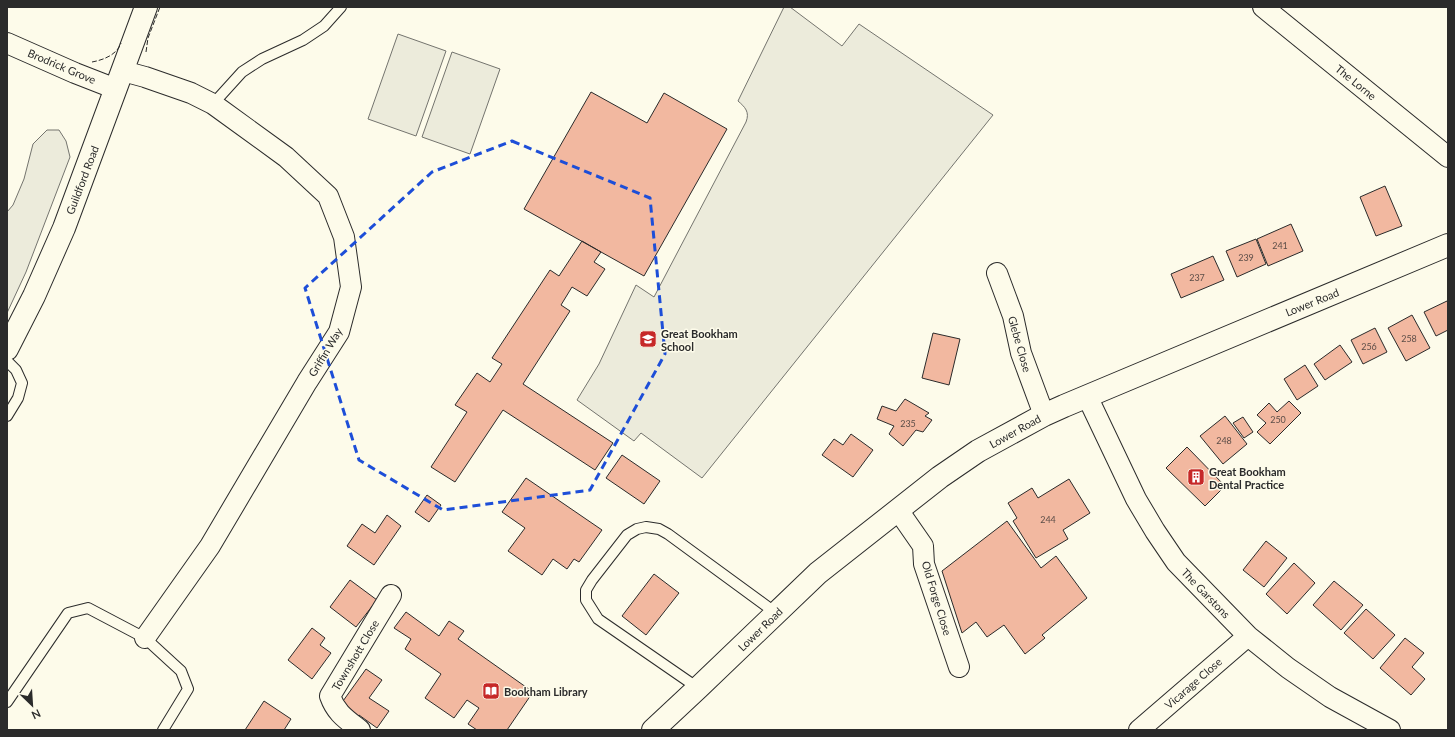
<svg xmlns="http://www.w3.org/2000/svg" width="1455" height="737" viewBox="0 0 1455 737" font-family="Lato,sans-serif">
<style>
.green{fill:#ecebdb;stroke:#74746e}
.building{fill:#f2b8a0;stroke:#2b2b2b}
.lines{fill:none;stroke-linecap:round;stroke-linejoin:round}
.lane-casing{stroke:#2b2b2b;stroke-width:12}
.street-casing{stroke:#2b2b2b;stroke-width:22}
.secondary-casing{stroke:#2b2b2b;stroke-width:24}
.primary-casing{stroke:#2b2b2b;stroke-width:24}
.lane{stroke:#fdfbea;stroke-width:10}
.street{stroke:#fdfbea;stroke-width:20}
.secondary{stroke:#fdfbea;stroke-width:22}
.primary{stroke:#fdfbea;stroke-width:22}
.fence{stroke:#2b2b2b;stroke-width:1;stroke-dasharray:5 2;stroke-linecap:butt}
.marked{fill:none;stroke:#1d4ed8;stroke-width:3;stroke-dasharray:8 5;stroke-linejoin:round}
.labels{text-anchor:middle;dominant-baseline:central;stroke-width:3;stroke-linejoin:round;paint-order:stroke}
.number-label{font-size:9px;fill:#5d4e48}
.street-label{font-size:11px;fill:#2b2b2b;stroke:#fdfbea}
.poi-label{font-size:11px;font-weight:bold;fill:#2b2b2b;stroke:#fdfbea;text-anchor:start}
</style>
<rect width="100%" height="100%" fill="#fdfbea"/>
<path class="green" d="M784 7H790L842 46 859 24 993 115 702 478 641 433 634 441 577 400 599 364 636 285 654 297 746 122C750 112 745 107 738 101Z
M398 34 446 51 416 136 368 119Z
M452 52 500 69 470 154 422 137Z
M47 130H59L66 141 70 157 26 272 7 313V212L13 205 24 179 33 144Z"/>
<path class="building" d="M591 92 647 123 664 93 727 129 644 276 524 209Z
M1385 186 1402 226 1376 236 1360 197Z
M1291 224 1303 251 1268 266 1257 239Z
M1256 239 1266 264 1237 277 1226 251Z
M582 241 601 252 594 262 605 269 587 296 572 287 561 305 570 311 523 384 613 443 595 470 503 410 455 482 431 467 467 412 455 405 477 373 490 382 502 364 492 358 550 270 559 276Z
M1213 256 1224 280 1181 298 1171 274Z
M1447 301 1448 303V330L1436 336 1424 312Z
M1412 315 1430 348 1406 361 1388 328Z
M1375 328 1387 352 1363 364 1351 340Z
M933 333 960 339 949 385 922 378Z
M1340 345 1352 362 1325 380 1314 364Z
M1305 365 1318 386 1297 400 1284 379Z
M905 399 929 413 925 416 932 420 923 432 916 430 903 446 889 434 894 426 877 419 882 406 896 411Z
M1289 401 1301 413 1270 444 1257 432 1266 423 1257 415 1269 403 1277 412Z
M1225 416 1247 444 1223 464 1200 436Z
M1243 417 1253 432 1244 438 1233 423Z
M851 434 873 450 853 477 822 455 834 439 843 445Z
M1187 447 1225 486 1205 506 1166 468Z
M622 455 660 481 644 504 606 478Z
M526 478 602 530 579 562 574 559 567 569 553 559 542 575 508 551 525 528 502 512Z
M1069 479 1090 513 1063 530 1068 539 1036 558 1013 521 1017 518 1008 503 1032 488 1038 498Z
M427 495 441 505 429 522 415 512Z
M387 515 401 526 374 565 347 546 362 524 375 533Z
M1007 521 1041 568 1056 556 1087 598 1042 635 1045 638 1025 654 1004 625 987 637 976 622 962 633 942 571Z
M1266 541 1287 558 1264 587 1243 570Z
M1294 563 1315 583 1287 614 1266 594Z
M654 574 679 593 646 635 622 616Z
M350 580 377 600 356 627 330 607Z
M1334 581 1363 605 1341 630 1313 605Z
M1366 609 1395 635 1373 659 1344 633Z
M406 612 439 636 449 621 464 631 458 639 533 692 507 730H477L468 724 479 708 467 700 454 718 425 698 441 674 405 649 411 639 394 628Z
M312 628 325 638 320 645 331 653 312 679 288 660Z
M1405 638 1424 653 1412 667 1425 679 1411 695 1380 668Z
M366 669 382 680 369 698 389 711 377 728 359 715 355 721 338 708Z
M264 701 291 719 284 730H245Z"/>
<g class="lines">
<defs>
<path id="lane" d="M213 104 242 72 262 59 303 40 324 26 341 7
M7 361 16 370 22 383 18 398 7 416
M698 688 598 619 586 600V590L592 580 627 535 637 529 646 527 659 529 668 534 776 613
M7 702 68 613 88 608 145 638 181 671 188 689 163 730"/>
<path id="street" d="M1263 7 1448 157
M7 43 75 73 116 89
M123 71 145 77 191 93 213 104 286 157 328 196 344 237 351 287 339 332 307 382 210 546 145 638
M997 273 1013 316 1021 353 1044 415
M1087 396 1136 499 1155 531 1176 562 1248 636 1288 668 1330 697 1390 730
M898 510 923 546 924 564 959 667
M360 730C346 719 336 713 330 696L391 595
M1139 730 1248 636"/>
<path id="secondary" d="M653 730 698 688 818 573 940 477 978 451 1044 415 1064 406 1448 245"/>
<path id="primary" d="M7 349 34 296 64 228 146 7"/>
</defs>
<use href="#lane" class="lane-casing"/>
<use href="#street" class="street-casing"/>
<use href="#secondary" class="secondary-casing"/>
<use href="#primary" class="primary-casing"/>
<use href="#lane" class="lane"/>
<use href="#street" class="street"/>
<use href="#secondary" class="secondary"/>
<use href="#primary" class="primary"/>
<path class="fence" d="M146 52 148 38 160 7
M92 62C103 60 117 55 121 43"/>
</g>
<path class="marked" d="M512 141 650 198 665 354 590 490 443 510 359 460 305 288 432 172Z"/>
<defs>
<symbol id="school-square" viewBox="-11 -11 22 22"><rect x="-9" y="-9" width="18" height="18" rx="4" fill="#c62828" stroke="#fdfbea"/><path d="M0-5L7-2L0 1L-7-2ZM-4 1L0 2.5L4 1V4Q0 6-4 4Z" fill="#fff"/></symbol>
<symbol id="building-square" viewBox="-11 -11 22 22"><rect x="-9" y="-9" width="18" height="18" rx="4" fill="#c62828" stroke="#fdfbea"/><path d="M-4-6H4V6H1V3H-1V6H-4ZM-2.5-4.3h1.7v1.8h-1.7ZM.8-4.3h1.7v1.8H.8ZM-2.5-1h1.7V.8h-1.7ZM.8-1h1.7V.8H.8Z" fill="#fff"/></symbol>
<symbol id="library-square" viewBox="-11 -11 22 22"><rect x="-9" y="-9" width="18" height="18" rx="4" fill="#c62828" stroke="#fdfbea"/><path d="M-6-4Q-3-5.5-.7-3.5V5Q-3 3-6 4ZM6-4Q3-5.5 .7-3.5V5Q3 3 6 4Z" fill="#fff"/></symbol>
</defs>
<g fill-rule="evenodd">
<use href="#school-square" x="638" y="329" width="20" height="20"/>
<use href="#building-square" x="1186" y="467" width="20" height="20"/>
<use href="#library-square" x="481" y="681" width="20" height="20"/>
</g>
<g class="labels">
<g class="number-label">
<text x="1280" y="245">241</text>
<text x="1246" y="257">239</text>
<text x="1197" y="277">237</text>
<text x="1409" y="338">258</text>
<text x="1369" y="346">256</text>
<text x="1278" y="419">250</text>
<text x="908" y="423">235</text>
<text x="1224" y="440">248</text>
<text x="1048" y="519">244</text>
</g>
<g class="street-label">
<text transform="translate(62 66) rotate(23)">Brodrick Grove</text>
<text transform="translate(1356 82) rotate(39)">The Lorne</text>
<text transform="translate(82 180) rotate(-69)">Guildford Road</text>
<text transform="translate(1312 302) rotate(-22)">Lower Road</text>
<text transform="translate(1020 344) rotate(74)">Glebe Close</text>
<text transform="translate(325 352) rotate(-59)">Griffin Way</text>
<text transform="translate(1015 431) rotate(-29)">Lower Road</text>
<text transform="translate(1206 593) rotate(46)">The Garstons</text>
<text transform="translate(937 598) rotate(73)">Old Forge Close</text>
<text transform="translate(760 629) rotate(-44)">Lower Road</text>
<text transform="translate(355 655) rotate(-59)">Townshott Close</text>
<text transform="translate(1193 683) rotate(-41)">Vicarage Close</text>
</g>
<g class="poi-label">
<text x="661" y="333">Great Bookham<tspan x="661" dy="13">School</tspan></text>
<text x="1209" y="471">Great Bookham<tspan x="1209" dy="13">Dental Practice</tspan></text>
<text x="504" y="691">Bookham Library</text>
</g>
</g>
<rect width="1455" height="737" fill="none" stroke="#2b2b2b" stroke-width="16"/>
<g transform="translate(32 705) rotate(155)" stroke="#fdfbea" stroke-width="3" paint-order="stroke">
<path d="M0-3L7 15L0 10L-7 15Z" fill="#2b2b2b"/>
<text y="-6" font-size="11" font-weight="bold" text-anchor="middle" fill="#2b2b2b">N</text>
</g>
</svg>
